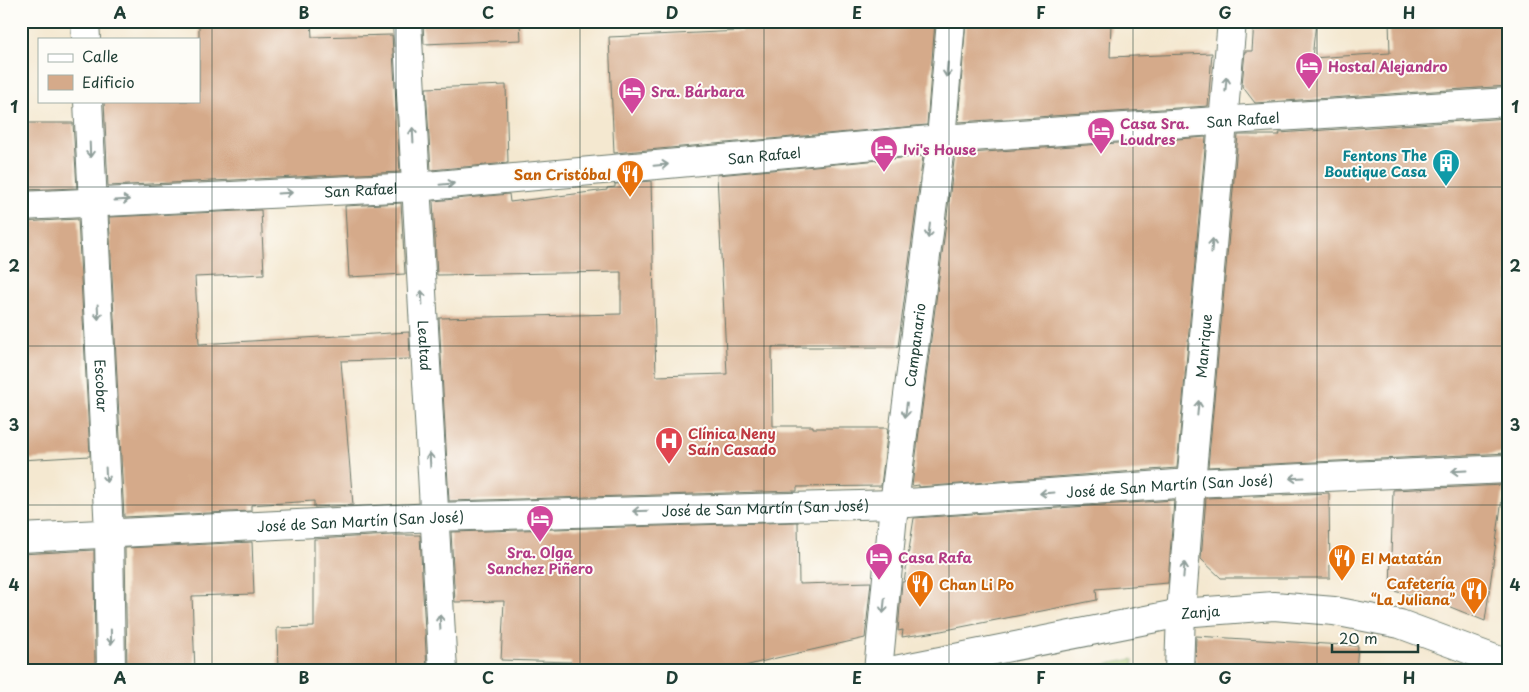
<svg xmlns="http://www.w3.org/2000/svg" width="1529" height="692" viewBox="0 0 1529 692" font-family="'Playpen Sans',sans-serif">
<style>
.green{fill:#b4d279;stroke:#6a8856}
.building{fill:#d5aa8a}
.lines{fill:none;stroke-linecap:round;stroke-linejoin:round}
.street-casing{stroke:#6a796b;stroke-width:30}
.secondary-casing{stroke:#6a796b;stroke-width:30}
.street{stroke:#fff;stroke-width:28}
.secondary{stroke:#fff;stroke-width:28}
.oneway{stroke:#8f9e9a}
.grid{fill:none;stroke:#1f3d34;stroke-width:1;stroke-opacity:0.55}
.labels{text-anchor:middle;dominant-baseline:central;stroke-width:4;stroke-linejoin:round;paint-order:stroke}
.hotel-label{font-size:14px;font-weight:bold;fill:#b23c85;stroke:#fdfcf7;text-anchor:start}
.street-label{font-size:14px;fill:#1f3d34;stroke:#fdfcf7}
.culture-label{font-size:14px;font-weight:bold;fill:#0d838f;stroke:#fdfcf7;text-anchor:end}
.food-label{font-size:14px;font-weight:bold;fill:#c56008;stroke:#fdfcf7;text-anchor:end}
.health-label{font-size:14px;font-weight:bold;fill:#be3a42;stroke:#fdfcf7;text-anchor:start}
.neatline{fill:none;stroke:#1f3d34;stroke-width:2}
.grid-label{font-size:16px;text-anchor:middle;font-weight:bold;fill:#1f3d34}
</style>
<rect width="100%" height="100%" fill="#fdfcf7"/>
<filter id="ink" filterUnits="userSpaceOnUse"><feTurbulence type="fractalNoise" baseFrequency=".02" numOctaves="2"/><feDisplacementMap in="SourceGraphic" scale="10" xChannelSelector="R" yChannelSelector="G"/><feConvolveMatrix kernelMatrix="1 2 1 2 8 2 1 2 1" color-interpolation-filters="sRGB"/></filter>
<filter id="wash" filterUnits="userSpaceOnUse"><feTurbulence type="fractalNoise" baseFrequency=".0096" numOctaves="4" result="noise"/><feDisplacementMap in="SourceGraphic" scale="20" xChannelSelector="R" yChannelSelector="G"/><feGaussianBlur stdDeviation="1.12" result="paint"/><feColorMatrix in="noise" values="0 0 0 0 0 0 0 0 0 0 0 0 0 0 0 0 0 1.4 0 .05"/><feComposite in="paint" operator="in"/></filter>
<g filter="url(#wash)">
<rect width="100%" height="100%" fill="#f4e8d0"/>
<path class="green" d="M1133 659V671H1071Z"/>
<g id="blocks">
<path class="building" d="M199 21H311L312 37 392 35 400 172 108 186 104 101H199Z
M423 21H520L521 40 424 44Z
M741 21H935L927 125 614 153 609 37 741 31Z
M966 21H1111L1110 57 1212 53 1208 106 958 122Z
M1254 21H1316L1312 58 1390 53 1389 21H1508V86L1255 103 1242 86 1245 51H1252Z
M506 85 508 163 431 170 426 88Z
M1508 118V453L1208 467 1238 135H1280L1279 133Z
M21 123H73L77 188 21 190Z
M1206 137 1177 468 919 487V485L912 486 955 154Z
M923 156 898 347H772L773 426H813V428H888L881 486 797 487V491L449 501 439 318 621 314V272L437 275 433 201 509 194 510 202 607 190V188L615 187V184L651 181 656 376 727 374 717 175Z
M401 203 405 274 349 277 345 206Z
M261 210 264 274 195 277 199 344 409 332 410 359 341 361 353 505 314 507V501L251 505V511L124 517 109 217Z
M78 219 90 456 21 460V222Z
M1504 485 1485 621 1438 602 1390 590 1393 490Z
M1329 493 1330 578H1221L1201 559 1206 498Z
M1174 500 1168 583 1096 589 1097 600 936 632 902 637 903 630 898 631 902 582H904L914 518Z
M798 522 799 584 871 582 865 638 772 659 726 671H570L571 662 501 660 504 601 455 602 451 532Z
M392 535H420L427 671H278L277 628 314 627V539Z
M252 542 254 594 192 596 195 671H127L125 548Z
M94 550 95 671H21V554Z
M1196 636 1358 646 1356 671H1195Z"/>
</g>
</g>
<g filter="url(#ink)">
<use href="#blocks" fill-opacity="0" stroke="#6a796b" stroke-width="1"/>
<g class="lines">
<defs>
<g id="street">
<path d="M85 21 86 39"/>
<path id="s1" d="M407 21 443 671"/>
<path id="s2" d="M88 101 109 533 111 671"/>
<path id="s3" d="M21 206 416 187 941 139 1508 102"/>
<path id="s4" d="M21 538 434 517 894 504 1191 483 1508 469"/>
<path id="s5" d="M878 671 894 504 941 139 951 21"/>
<path id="s6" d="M1179 671 1181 613 1191 483 1232 21"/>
</g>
<g id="secondary">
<path id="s7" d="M890 671 1181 613 1274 606 1334 611 1400 624 1508 664"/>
</g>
</defs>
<use href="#street" class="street-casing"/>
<use href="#secondary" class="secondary-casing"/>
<use href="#street" class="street"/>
<use href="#secondary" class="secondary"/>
</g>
<defs><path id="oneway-shaft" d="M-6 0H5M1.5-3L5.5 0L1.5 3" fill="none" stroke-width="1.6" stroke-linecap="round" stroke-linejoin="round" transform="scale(1.25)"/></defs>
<g class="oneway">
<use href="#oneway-shaft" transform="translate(947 70) rotate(95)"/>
<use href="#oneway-shaft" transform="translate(1226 84) rotate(-85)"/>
<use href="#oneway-shaft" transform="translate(413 135) rotate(-93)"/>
<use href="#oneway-shaft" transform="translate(90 150) rotate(88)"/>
<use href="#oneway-shaft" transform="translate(661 165) rotate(-5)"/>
<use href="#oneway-shaft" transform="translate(447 184) rotate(-5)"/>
<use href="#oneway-shaft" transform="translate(285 193) rotate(-3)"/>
<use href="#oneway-shaft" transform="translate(122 200) rotate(-3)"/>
<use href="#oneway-shaft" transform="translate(929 231) rotate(97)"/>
<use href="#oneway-shaft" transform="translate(1212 246) rotate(-85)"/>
<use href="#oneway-shaft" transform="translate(422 298) rotate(-93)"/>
<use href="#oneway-shaft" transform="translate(98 312) rotate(87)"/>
<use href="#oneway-shaft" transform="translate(1198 408) rotate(-85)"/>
<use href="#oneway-shaft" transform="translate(906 410) rotate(97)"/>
<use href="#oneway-shaft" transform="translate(430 460) rotate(-93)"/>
<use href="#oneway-shaft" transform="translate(1459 471) rotate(177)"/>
<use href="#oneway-shaft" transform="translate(106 475) rotate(87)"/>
<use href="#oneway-shaft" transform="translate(1297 478) rotate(177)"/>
<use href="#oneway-shaft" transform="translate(1047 493) rotate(176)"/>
<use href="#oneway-shaft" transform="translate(640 511) rotate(178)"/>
<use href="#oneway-shaft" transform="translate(1184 570) rotate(-85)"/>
<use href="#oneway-shaft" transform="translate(884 606) rotate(96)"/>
<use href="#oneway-shaft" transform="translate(440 622) rotate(-93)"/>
<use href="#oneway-shaft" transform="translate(111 637) rotate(89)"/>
</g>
</g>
<path class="grid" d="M212 21V671M396 21V671M580 21V671M764 21V671M949 21V671M1133 21V671M1317 21V671M21 187H1508M21 346H1508M21 505H1508"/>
<defs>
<symbol id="hotel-pin" viewBox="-11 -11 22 30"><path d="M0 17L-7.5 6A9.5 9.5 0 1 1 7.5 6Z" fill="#d1479c" stroke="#fdfcf7"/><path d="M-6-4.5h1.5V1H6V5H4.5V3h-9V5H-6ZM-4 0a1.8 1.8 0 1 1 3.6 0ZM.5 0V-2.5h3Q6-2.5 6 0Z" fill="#fff"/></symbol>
<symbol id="building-pin" viewBox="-11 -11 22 30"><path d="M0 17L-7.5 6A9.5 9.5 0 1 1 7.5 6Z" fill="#0f9aa8" stroke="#fdfcf7"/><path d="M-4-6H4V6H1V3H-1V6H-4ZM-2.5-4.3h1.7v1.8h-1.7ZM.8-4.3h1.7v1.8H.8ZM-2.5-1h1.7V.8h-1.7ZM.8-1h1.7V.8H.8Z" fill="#fff"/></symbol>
<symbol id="restaurant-pin" viewBox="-11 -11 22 30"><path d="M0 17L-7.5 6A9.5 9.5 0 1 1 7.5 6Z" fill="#e8710a" stroke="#fdfcf7"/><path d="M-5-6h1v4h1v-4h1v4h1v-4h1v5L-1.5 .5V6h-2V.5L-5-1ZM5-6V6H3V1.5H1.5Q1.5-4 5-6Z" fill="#fff"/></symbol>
<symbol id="hospital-pin" viewBox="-11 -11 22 30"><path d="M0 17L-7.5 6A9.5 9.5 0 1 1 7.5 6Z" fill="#e0444e" stroke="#fdfcf7"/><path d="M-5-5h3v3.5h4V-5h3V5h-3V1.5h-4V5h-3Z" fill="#fff"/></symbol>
</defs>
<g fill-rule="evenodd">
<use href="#hotel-pin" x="1293" y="50" width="32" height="43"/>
<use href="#hotel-pin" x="616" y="75" width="32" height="43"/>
<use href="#hotel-pin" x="1085" y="115" width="32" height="43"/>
<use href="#hotel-pin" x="868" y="133" width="32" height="43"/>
<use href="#building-pin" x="1430" y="147" width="32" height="43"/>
<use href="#restaurant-pin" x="614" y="158" width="32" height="43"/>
<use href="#hospital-pin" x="653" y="425" width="32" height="43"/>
<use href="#hotel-pin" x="524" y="503" width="32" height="43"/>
<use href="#hotel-pin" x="863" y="541" width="32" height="43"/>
<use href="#restaurant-pin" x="1326" y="542" width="32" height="43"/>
<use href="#restaurant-pin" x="904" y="568" width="32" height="43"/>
<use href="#restaurant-pin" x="1458" y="575" width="32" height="43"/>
</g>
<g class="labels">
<g class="hotel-label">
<text x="1328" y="66">Hostal Alejandro</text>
<text x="651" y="91">Sra. Bárbara</text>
<text x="1120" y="123">Casa Sra.<tspan x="1120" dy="16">Loudres</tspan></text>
<text x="903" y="149">Ivi's House</text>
<text x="540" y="552" text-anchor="middle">Sra. Olga<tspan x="540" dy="16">Sanchez Piñero</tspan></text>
<text x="898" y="557">Casa Rafa</text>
</g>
<g class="street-label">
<text stroke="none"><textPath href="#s3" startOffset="1225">San Rafael</textPath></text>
<text stroke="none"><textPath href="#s3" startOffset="745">San Rafael</textPath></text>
<text stroke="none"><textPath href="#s3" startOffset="340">San Rafael</textPath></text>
<text stroke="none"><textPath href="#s1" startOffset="325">Lealtad</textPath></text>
<text stroke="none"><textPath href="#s5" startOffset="328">Campanario</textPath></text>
<text stroke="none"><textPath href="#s6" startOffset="326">Manrique</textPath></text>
<text stroke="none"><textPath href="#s2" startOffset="285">Escobar</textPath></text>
<text stroke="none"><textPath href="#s4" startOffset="1150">José de San Martín (San José)</textPath></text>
<text stroke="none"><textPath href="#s4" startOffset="745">José de San Martín (San José)</textPath></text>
<text stroke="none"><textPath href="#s4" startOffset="340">José de San Martín (San José)</textPath></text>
<text stroke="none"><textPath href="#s7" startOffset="316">Zanja</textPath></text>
</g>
<g class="culture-label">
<text x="1427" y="155">Fentons The<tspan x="1427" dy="16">Boutique Casa</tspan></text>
</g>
<g class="food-label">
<text x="611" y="174">San Cristóbal</text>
<text x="1361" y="558" text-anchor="start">El Matatán</text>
<text x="1455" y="583">Cafetería<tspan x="1455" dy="16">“La Juliana”</tspan></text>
<text x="939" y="584" text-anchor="start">Chan Li Po</text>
</g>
<g class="health-label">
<text x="688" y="433">Clínica Neny<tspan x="688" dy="16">Saín Casado</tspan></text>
</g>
</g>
<rect width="1529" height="692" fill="none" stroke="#fdfcf7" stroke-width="55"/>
<rect x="38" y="38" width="162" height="65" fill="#fdfcf7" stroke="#a4b0a9"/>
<rect x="48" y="54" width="25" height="8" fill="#ffffff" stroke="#a4b0a9"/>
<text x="82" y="62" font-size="15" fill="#1f3d34">Calle</text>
<rect x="48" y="75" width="25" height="15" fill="#d5aa8a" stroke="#a4b0a9"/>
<text x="82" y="88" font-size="15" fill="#1f3d34">Edificio</text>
<path d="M1332 644v8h86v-8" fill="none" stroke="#1f3d34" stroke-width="2.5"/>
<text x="1339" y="644" font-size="15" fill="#1f3d34" stroke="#fdfcf7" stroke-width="4" paint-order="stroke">20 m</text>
<rect x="28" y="28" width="1474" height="636" class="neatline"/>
<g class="grid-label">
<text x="120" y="19">A</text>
<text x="304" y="19">B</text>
<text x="488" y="19">C</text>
<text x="672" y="19">D</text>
<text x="857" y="19">E</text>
<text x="1041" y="19">F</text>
<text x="1225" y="19">G</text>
<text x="1409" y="19">H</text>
<text x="14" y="113">1</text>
<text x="1515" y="113">1</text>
<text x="14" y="272">2</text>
<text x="1515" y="272">2</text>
<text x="14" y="431">3</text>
<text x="1515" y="431">3</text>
<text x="14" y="591">4</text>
<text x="1515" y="591">4</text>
<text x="120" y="684">A</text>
<text x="304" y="684">B</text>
<text x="488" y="684">C</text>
<text x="672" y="684">D</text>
<text x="857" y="684">E</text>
<text x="1041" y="684">F</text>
<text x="1225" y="684">G</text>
<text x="1409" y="684">H</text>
</g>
</svg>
